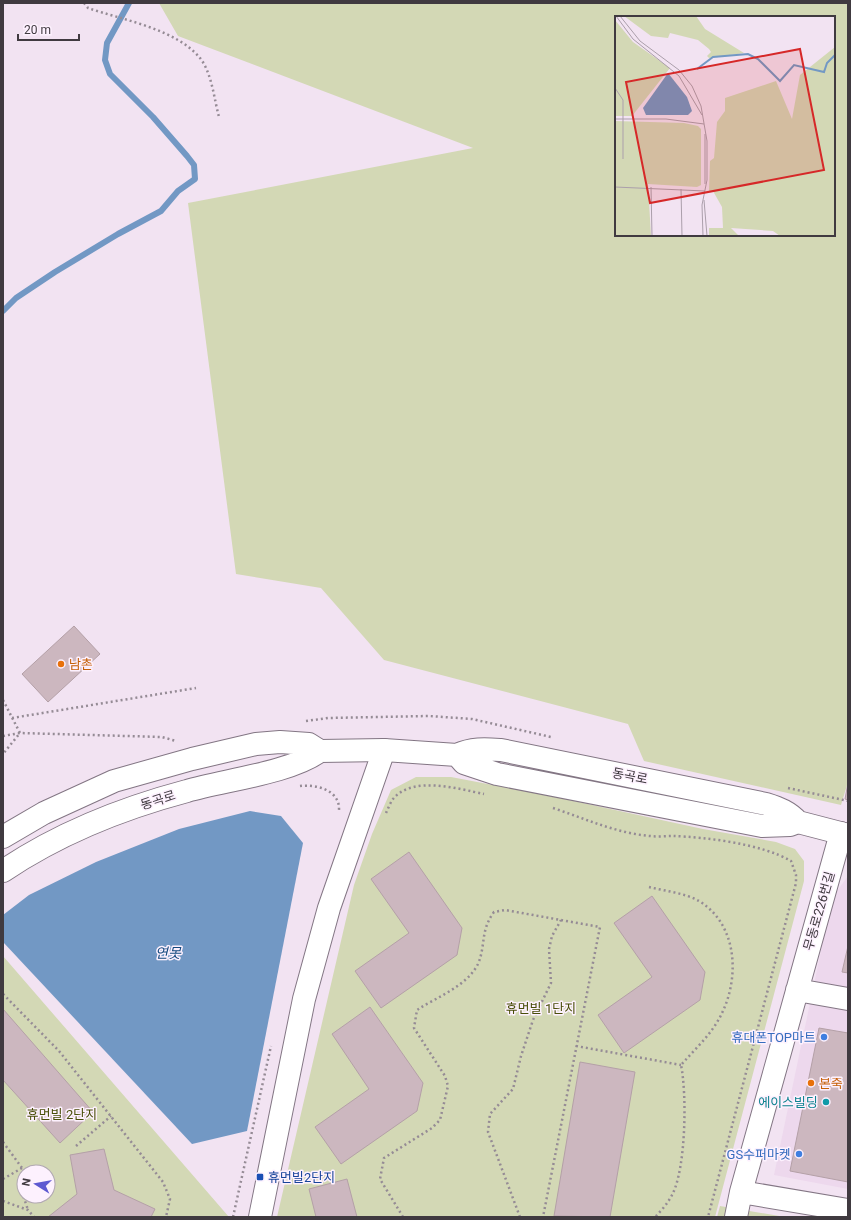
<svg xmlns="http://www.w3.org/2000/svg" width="851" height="1220" viewBox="0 0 851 1220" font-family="Roboto,'Noto Sans KR',sans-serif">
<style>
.built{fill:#edd8ed}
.green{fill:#d3d8b5;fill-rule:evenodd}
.water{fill:#7298c4}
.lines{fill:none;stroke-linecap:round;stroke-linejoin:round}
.stream{stroke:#7298c4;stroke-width:6}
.building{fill:#ccb7bf;stroke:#b4a0a7}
.minor-casing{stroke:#837684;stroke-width:24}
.major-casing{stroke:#837684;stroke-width:24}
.path{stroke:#958b95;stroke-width:2.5;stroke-dasharray:2 3;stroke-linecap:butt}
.minor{stroke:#fff;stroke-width:22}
.major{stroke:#fff;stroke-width:22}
.food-dot{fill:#e8710a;stroke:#fdf1fe;stroke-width:1.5}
.shop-dot{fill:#3f7fe0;stroke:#fdf1fe;stroke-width:1.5}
.culture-dot{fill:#0f9aa8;stroke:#fdf1fe;stroke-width:1.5}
.transit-dot{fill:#1a4fb4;stroke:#fdf1fe;stroke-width:1.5}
.labels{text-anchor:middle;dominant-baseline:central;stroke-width:3;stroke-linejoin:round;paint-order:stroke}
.food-label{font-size:13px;fill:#c56008;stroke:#fdf1fe;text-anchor:start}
.street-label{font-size:13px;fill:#403a40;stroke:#fdf1fe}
.park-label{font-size:13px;fill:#494e08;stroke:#fdf1fe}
.shop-label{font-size:13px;fill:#366cbe;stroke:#fdf1fe;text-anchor:end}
.culture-label{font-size:13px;fill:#0d838f;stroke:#fdf1fe;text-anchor:end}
.transit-label{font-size:13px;fill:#164399;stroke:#fdf1fe;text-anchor:start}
.water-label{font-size:14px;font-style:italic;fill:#11477e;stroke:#fdf1fe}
.inset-river{fill:none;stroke:#7298c4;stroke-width:2}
.inset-road{fill:none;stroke:#ab9fab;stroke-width:1}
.view{fill:#d62828;fill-opacity:0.15;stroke:#d62828;stroke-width:2}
.inset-edge{fill:none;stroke:#403a40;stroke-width:2}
</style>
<rect width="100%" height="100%" fill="#f2e3f2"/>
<path class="built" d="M848 876V1189L774 1175 832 898Z"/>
<path class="green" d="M159 3H848V782L841 805 644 761 628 724 384 660 321 588 236 574 188 203 473 148 178 36ZM616 17H834V235H616Z
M416 777H451L555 797 703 829 776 842 795 849 804 861V881L715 1217H277L354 885 372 834 391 790Z
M3 956 229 1217H3ZM24 1172H48V1196H24Z
M720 1206 785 1217H717Z"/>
<path class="water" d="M250 811 281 816 303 843 247 1131 192 1144 3 942V915L29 895 96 862 179 829Z"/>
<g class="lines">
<path class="stream" d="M3 311 16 298 55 272 118 234 161 211 178 191 195 179 194 165 187 156 153 117 110 74 105 60 107 43 129 3"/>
</g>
<path class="building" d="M74 626 100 654 48 702 22 674Z
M848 783V800L845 799Z
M409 852 462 928 457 955 381 1008 355 971 409 933 371 879Z
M652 896 705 972 700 1000 624 1053 598 1015 652 977 614 923Z
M848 946V973L842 972Z
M370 1007 423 1083 417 1111 341 1164 315 1127 369 1089 332 1034Z
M3 1009 93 1112 60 1143 3 1080Z
M819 1028 848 1033V1182L790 1171Z
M580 1062 635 1072 610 1217 554 1216Z
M104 1149 114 1190 155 1209 151 1217H48L77 1194 70 1155Z
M347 1179 357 1217H316L309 1189Z"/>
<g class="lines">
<defs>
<path id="minor" d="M797 990 848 999
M741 1192 848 1210
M260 1217 304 999 329 908 384 750
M736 1217 741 1192 841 833"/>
<path id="major" d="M457 755 464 763 497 774 762 826 790 825 798 822 848 835
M3 837 44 813 114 781 192 759 256 744 280 742 309 744 320 751 384 750 457 755C472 748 485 749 501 750L766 804C779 808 789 812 798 822
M3 871C58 834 123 808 187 791 225 780 290 773 320 751"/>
</defs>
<use href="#minor" class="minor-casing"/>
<use href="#major" class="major-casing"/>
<path class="path" d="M84 3 88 8C123 20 176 29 200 58 212 73 214 99 219 117
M3 700 20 733 3 754
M12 718 196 688
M306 721 328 718 429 716 472 719 551 737
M3 736 20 733 162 737 176 741
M300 786C316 784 340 790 339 810
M788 788 848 801
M553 808C586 819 616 833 650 836 657 837 665 836 672 836 706 837 762 844 791 861L796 875V883L708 1217
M386 813C388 809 390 803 393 799 413 775 459 789 484 794
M649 887C665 891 685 893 699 901 737 924 740 976 722 1013 713 1033 695 1049 681 1065 687 1094 686 1169 672 1195 668 1203 661 1211 655 1217
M3 994 59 1051 163 1182 170 1199 166 1217
M576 1046 681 1065
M3 1142 25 1172
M76 1146 111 1116
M3 1179 22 1168
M24 1182 22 1192 28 1210
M3 1201 28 1210 34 1217
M233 1217 271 1046
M403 1217 380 1179 384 1158 432 1128 440 1120 448 1086 445 1076 414 1028 417 1010C437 997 467 986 478 964 486 945 480 931 494 912L505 910 600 927 543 1217
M520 1217 488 1132 490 1114 513 1089 521 1056 533 1020 551 983 549 949 552 936 561 920"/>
<use href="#minor" class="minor"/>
<use href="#major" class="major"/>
</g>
<g class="food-dot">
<circle cx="61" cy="664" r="4"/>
<circle cx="811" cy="1083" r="4"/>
</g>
<g class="shop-dot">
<circle cx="824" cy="1037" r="4"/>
<circle cx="799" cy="1154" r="4"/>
</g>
<circle class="culture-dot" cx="826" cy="1102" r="4"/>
<rect class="transit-dot" x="256" y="1173" width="8" height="8" rx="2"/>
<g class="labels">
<g class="food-label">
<text x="69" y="664">남촌</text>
<text x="819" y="1083">본죽</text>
</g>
<g class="street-label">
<text transform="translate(630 776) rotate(11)">동곡로</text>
<text transform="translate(158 800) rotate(-18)">동곡로</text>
<text transform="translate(819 911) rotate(-74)">무동로226번길</text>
</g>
<g class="park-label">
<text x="541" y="1008">휴먼빌 1단지</text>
<text x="62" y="1114">휴먼빌 2단지</text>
</g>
<g class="shop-label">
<text x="816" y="1037">휴대폰TOP마트</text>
<text x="791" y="1154">GS수퍼마켓</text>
</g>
<g class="culture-label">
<text x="818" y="1102">에이스빌딩</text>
</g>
<g class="transit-label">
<text x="268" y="1177">휴먼빌2단지</text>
</g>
<g class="water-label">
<text x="168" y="953">연못</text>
</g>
</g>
<g transform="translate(615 16)">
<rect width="220" height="220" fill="#f2e3f2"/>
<path d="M9 0H81L90 13 129 37 94 42 92 40 96 36 94 33 83 24 55 17 53 22 36 20ZM0 4 18 26 55 52 17 100H0ZM220 31V220H165L158 215 116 212 124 220H94V212H108L107 191 98 175H94L95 145 99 142 102 106 110 95V82L161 65 177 103 185 59ZM0 105 69 107 83 110 86 113V169L82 171 33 168 36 220H0Z" fill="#d3d8b5"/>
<path d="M53 57 72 81 77 95 73 99H31L28 92Z" fill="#7298c4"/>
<path class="inset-river" d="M82 53 98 41 133 38 143 43 165 65 179 49 209 56 212 47 220 39"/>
<path class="inset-road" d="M1 0 18 23 64 60 87 99M5 0 25 25 64 54 77 70 86 90 92 125V164L87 189 88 220M0 72 8 84V143M0 103H51L89 108M90 168V118M0 171 90 175M36 171 37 220M66 173 67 220M89 184 92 220"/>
<path class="view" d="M185 33 209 154 35 187 11 66Z"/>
<rect width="220" height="220" class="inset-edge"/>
</g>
<rect width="851" height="1220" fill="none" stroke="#403a40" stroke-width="8"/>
<g transform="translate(36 1184) rotate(281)"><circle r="19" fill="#fdf1fe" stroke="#b1a8b2"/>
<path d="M0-3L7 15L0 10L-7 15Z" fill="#5e59d1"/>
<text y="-6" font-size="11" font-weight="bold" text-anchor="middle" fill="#403a40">N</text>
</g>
<path d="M18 34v6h61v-6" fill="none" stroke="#403a40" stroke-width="2"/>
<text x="24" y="34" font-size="12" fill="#403a40" stroke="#fdf1fe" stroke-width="3" paint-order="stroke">20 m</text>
</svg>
